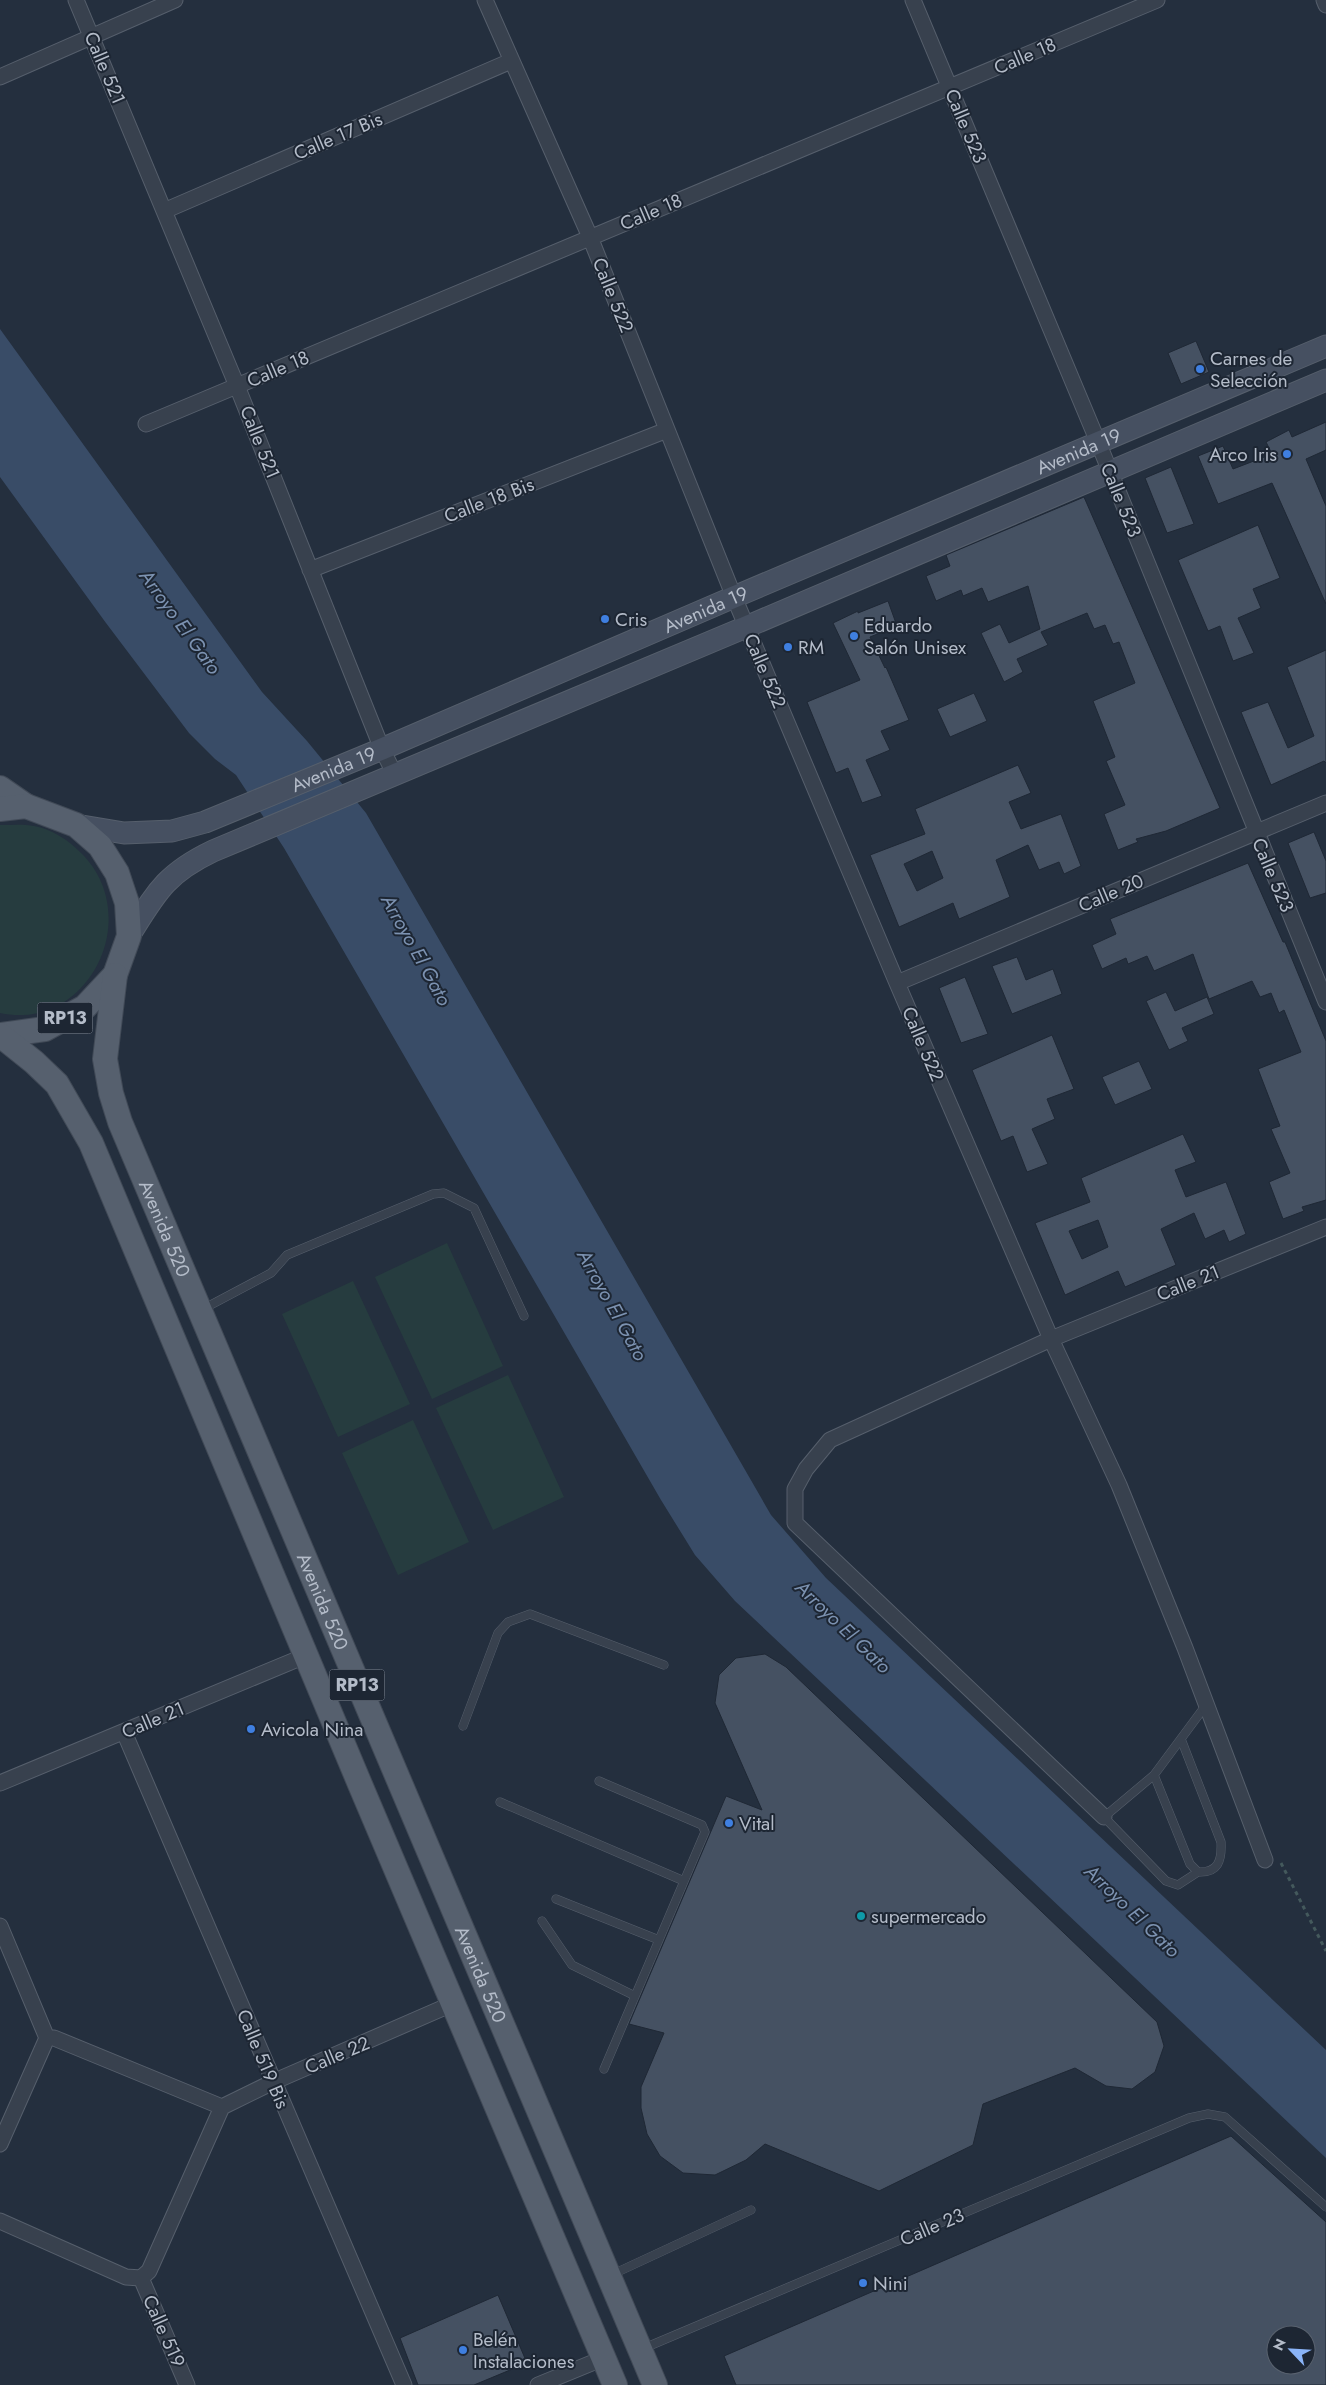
<svg xmlns="http://www.w3.org/2000/svg" width="1326" height="2385" viewBox="0 0 1326 2385" font-family="Jost,sans-serif">
<style>
.green{fill:#263c3f}
.water{fill:#394c67}
.building{fill:#455162;stroke:#1f2835;fill-rule:evenodd}
.lines{fill:none;stroke-linecap:round;stroke-linejoin:round}
.lane-casing{stroke:#565f6c;stroke-width:9}
.street-casing{stroke:#565f6c;stroke-width:17}
.secondary-casing{stroke:#565f6c;stroke-width:23}
.primary-casing{stroke:#414a57;stroke-width:26}
.path{stroke:#44595c;stroke-width:3;stroke-dasharray:4 4;stroke-linecap:butt}
.lane{stroke:#38414e;stroke-width:8}
.street{stroke:#38414e;stroke-width:15}
.secondary{stroke:#465061;stroke-width:21}
.primary{stroke:#56606e;stroke-width:24}
.shop-dot{fill:#3f7fe0;stroke:#1d2633;stroke-width:2}
.culture-dot{fill:#0f9aa8;stroke:#1d2633;stroke-width:2}
.labels{text-anchor:middle;dominant-baseline:central;stroke-width:4;stroke-linejoin:round;paint-order:stroke}
.shield{fill:#1d2633;stroke:#878f9c;stroke-width:1}
.shield-label{font-size:18px;font-weight:bold;fill:#b4bcc9}
.street-label{font-size:19px;fill:#b4bcc9;stroke:#1d2633}
.poi-label{font-size:19px;fill:#b4bcc9;stroke:#1d2633;text-anchor:start}
.water-label{font-size:20px;font-style:italic;fill:#7c92b1;stroke:#1d2633}
</style>
<rect width="100%" height="100%" fill="#242f3e"/>
<path class="green" d="M0 825C11 825 24 824 34 826 52 829 68 840 80 852 146 915 89 1032 0 1013Z
M447 1243 503 1366 432 1399 375 1277Z
M353 1281 410 1404 338 1437 282 1314Z
M508 1375 564 1497 493 1530 436 1408Z
M413 1420 469 1542 398 1575 342 1453Z"/>
<path class="water" d="M0 329 262 692 307 741 366 813 771 1515 826 1578 1326 2050V2158L735 1601 695 1555 661 1500 284 848 236 775 215 759 189 733 106 623 0 477Z"/>
<path class="building" d="M1196 341 1209 372 1181 384 1168 353Z
M1326 422V450L1306 459 1326 506V604L1272 483 1218 504 1198 456 1223 446 1233 469 1272 454 1266 442 1289 430 1292 437Z
M1171 467 1194 524 1167 533 1145 478Z
M1084 497 1220 808 1166 831 1136 839 1138 842 1118 850 1104 814 1125 805 1106 761 1115 757 1093 701 1135 683 1119 642 1113 644 1105 625 1094 629 1087 613 1041 632 1048 645 1017 659 1023 672 1004 682 981 633 1000 624 1009 643 1040 629 1028 586 988 602 982 588 963 596 961 590 936 601 926 576 950 566 946 555Z
M1258 525 1280 578 1253 589 1261 608 1238 618 1254 653 1233 661 1220 626 1208 631 1178 560Z
M888 601 897 626 870 637 885 668 886 667 909 720 881 731 890 750 866 760 882 796 862 803 848 768 836 773 807 702 860 680 833 623 858 611V613Z
M1326 650V763L1324 761 1271 785 1241 712 1268 702 1288 748 1314 736 1287 667Z
M974 693 987 721 950 737 937 709Z
M1018 765 1031 793 1009 802 1021 829 1061 814 1081 866 1064 874 1059 862 1039 870 1028 845 996 860 1010 897 959 919 953 903 899 927 870 855 925 834 915 809ZM932 851 943 878 917 891 904 864Z
M1314 832 1326 861V893L1310 898 1288 843Z
M1248 863 1283 942H1285L1326 1041V1200L1302 1207 1304 1211 1283 1219 1269 1182 1290 1173 1271 1129 1280 1126 1258 1069 1301 1052 1284 1010 1279 1013 1271 993 1260 997 1252 981 1209 999 1193 954 1154 971 1147 956 1128 964 1126 958 1102 969 1092 945 1116 934 1110 919Z
M1017 957 1026 980 1053 969 1062 994 1012 1014 992 966Z
M965 977 988 1034 961 1043 939 988Z
M1166 992 1175 1011 1207 997 1214 1014 1182 1028 1188 1041 1169 1050 1146 1001Z
M1052 1035 1074 1089 1047 1099 1055 1119 1032 1129 1048 1164 1027 1172 1013 1136 1001 1141 972 1070Z
M1139 1061 1152 1089 1115 1105 1102 1077Z
M1183 1134 1196 1162 1175 1170 1186 1197 1226 1182 1246 1234 1229 1242 1224 1230 1205 1239 1194 1213 1161 1229 1176 1265 1125 1287 1118 1271 1065 1295 1035 1223 1090 1202 1081 1178ZM1098 1220 1108 1247 1082 1259 1069 1231Z
M765 1654 786 1667 1157 2022 1164 2046 1155 2072 1132 2089 1106 2086 1075 2068 983 2104 973 2145 879 2191 765 2144 746 2160 715 2175 683 2173 660 2156 647 2134 641 2108V2087L664 2033 629 2024 726 1796 762 1810 715 1703 719 1675 736 1658Z
M1231 2136 1326 2222V2385H736L724 2356ZM1276 2335H1306V2365H1276Z
M498 2295 527 2363 474 2385H418L400 2338Z"/>
<g class="lines">
<defs>
<path id="lane" d="M203 1309 271 1273 287 1255 433 1194 444 1193 474 1208 524 1316
M463 1726 498 1633 508 1622 530 1614 664 1665
M1181 1739 1221 1842C1222 1861 1218 1873 1198 1872L1190 1864 1154 1775 1206 1705
M1154 1775 1104 1817 1166 1881 1178 1885 1198 1872
M599 1781 702 1825 705 1832 604 2069
M500 1802 684 1881
M556 1899 659 1940
M542 1921 572 1965 635 1996
M611 2275 751 2210
M642 2349 1189 2118 1208 2114 1225 2117 1326 2207"/>
<path id="street" d="M76 0 237 386 382 749 395 775
M485 0 590 237 734 597 897 983 1051 1339 1119 1485 1185 1648 1265 1860
M913 0 1098 442 1326 1002
M1324 0 1326 5
M0 77 175 0
M164 211 511 61
M146 424 1157 0
M310 570 667 430
M897 983 1326 803
M124 1732 404 2385
M0 1783 305 1656
M1104 1817 795 1523V1489L806 1469 830 1440 1051 1339 1326 1227
M0 1926 47 2038
M222 2107 273 2082 452 2004
M0 2144 47 2038H54L222 2107 149 2271 141 2278 126 2277 0 2221
M141 2278 187 2385
M538 2385 604 2358"/>
<g id="secondary">
<path id="s1" d="M76 825 124 833 172 831 205 822 382 749 734 597 1326 346"/>
<path d="M129 936C156 893 165 874 213 851L746 627 1326 380"/>
</g>
<g id="primary">
<path d="M0 788 26 806"/>
<path d="M0 809 26 806 76 825 100 846 117 873 127 903 129 936 115 975 85 1007 45 1029 1 1035"/>
<path id="s2" d="M115 975 105 1059 111 1093 120 1122 655 2385"/>
<path d="M0 1035 34 1062 57 1084 91 1143 359 1782 615 2385"/>
</g>
</defs>
<use href="#lane" class="lane-casing"/>
<use href="#street" class="street-casing"/>
<use href="#secondary" class="secondary-casing"/>
<use href="#primary" class="primary-casing"/>
<path class="path" d="M1281 1863 1326 1951"/>
<use href="#lane" class="lane"/>
<use href="#street" class="street"/>
<use href="#secondary" class="secondary"/>
<use href="#primary" class="primary"/>
</g>
<g class="shop-dot">
<circle cx="1200" cy="369" r="5"/>
<circle cx="1287" cy="454" r="5"/>
<circle cx="605" cy="619" r="5"/>
<circle cx="854" cy="636" r="5"/>
<circle cx="788" cy="647" r="5"/>
<circle cx="251" cy="1729" r="5"/>
<circle cx="729" cy="1823" r="5"/>
<circle cx="863" cy="2283" r="5"/>
<circle cx="463" cy="2350" r="5"/>
</g>
<circle class="culture-dot" cx="861" cy="1916" r="5"/>
<g class="labels">
<g class="shield">
<rect x="37.5" y="1002.5" width="55" height="31" rx="4"/>
<rect x="329.5" y="1669.5" width="55" height="31" rx="4"/>
</g>
<g class="shield-label">
<text x="65" y="1018">RP13</text>
<text x="357" y="1685">RP13</text>
</g>
<g class="street-label">
<text transform="translate(1025 56) rotate(-23)">Calle 18</text>
<text transform="translate(105 68) rotate(67)">Calle 521</text>
<text transform="translate(966 126) rotate(67)">Calle 523</text>
<text transform="translate(338 136) rotate(-23)">Calle 17 Bis</text>
<text transform="translate(651 212) rotate(-23)">Calle 18</text>
<text transform="translate(613 295) rotate(68)">Calle 522</text>
<text transform="translate(278 369) rotate(-23)">Calle 18</text>
<text transform="translate(260 442) rotate(68)">Calle 521</text>
<text stroke="none"><textPath href="#s1" startOffset="1080">Avenida 19</textPath></text>
<text transform="translate(489 500) rotate(-21)">Calle 18 Bis</text>
<text transform="translate(1121 500) rotate(68)">Calle 523</text>
<text stroke="none"><textPath href="#s1" startOffset="675">Avenida 19</textPath></text>
<text transform="translate(765 671) rotate(67)">Calle 522</text>
<text stroke="none"><textPath href="#s1" startOffset="270">Avenida 19</textPath></text>
<text transform="translate(1273 875) rotate(67)">Calle 523</text>
<text transform="translate(1111 893) rotate(-23)">Calle 20</text>
<text transform="translate(923 1044) rotate(67)">Calle 522</text>
<text stroke="none"><textPath href="#s2" startOffset="265">Avenida 520</textPath></text>
<text transform="translate(1188 1283) rotate(-22)">Calle 21</text>
<text stroke="none"><textPath href="#s2" startOffset="670">Avenida 520</textPath></text>
<text transform="translate(153 1720) rotate(-23)">Calle 21</text>
<text stroke="none"><textPath href="#s2" startOffset="1075">Avenida 520</textPath></text>
<text transform="translate(337 2055) rotate(-23)">Calle 22</text>
<text transform="translate(263 2059) rotate(67)">Calle 519 Bis</text>
<text transform="translate(932 2227) rotate(-23)">Calle 23</text>
<text transform="translate(164 2331) rotate(66)">Calle 519</text>
</g>
<g class="poi-label">
<text x="1210" y="358">Carnes de<tspan x="1210" dy="22">Selección</tspan></text>
<text x="1277" y="454" text-anchor="end">Arco Iris</text>
<text x="615" y="619">Cris</text>
<text x="864" y="625">Eduardo<tspan x="864" dy="22">Salón Unisex</tspan></text>
<text x="798" y="647">RM</text>
<text x="261" y="1729">Avicola Nina</text>
<text x="739" y="1823">Vital</text>
<text x="871" y="1916">supermercado</text>
<text x="873" y="2283">Nini</text>
<text x="473" y="2339">Belén<tspan x="473" dy="22">Instalaciones</tspan></text>
</g>
<g class="water-label">
<text transform="translate(180 622) rotate(54)">Arroyo El Gato</text>
<text transform="translate(416 950) rotate(61)">Arroyo El Gato</text>
<text transform="translate(612 1305) rotate(61)">Arroyo El Gato</text>
<text transform="translate(843 1627) rotate(44)">Arroyo El Gato</text>
<text transform="translate(1132 1911) rotate(44)">Arroyo El Gato</text>
</g>
</g>
<g transform="translate(1291 2350) rotate(295)"><circle r="24" fill="#1d2633" stroke="#59626f"/>
<path d="M0-4L9 19L0 12L-9 19Z" fill="#8ab4f8"/>
<text y="-8" font-size="14" font-weight="bold" text-anchor="middle" fill="#b4bcc9">N</text>
</g>
</svg>
